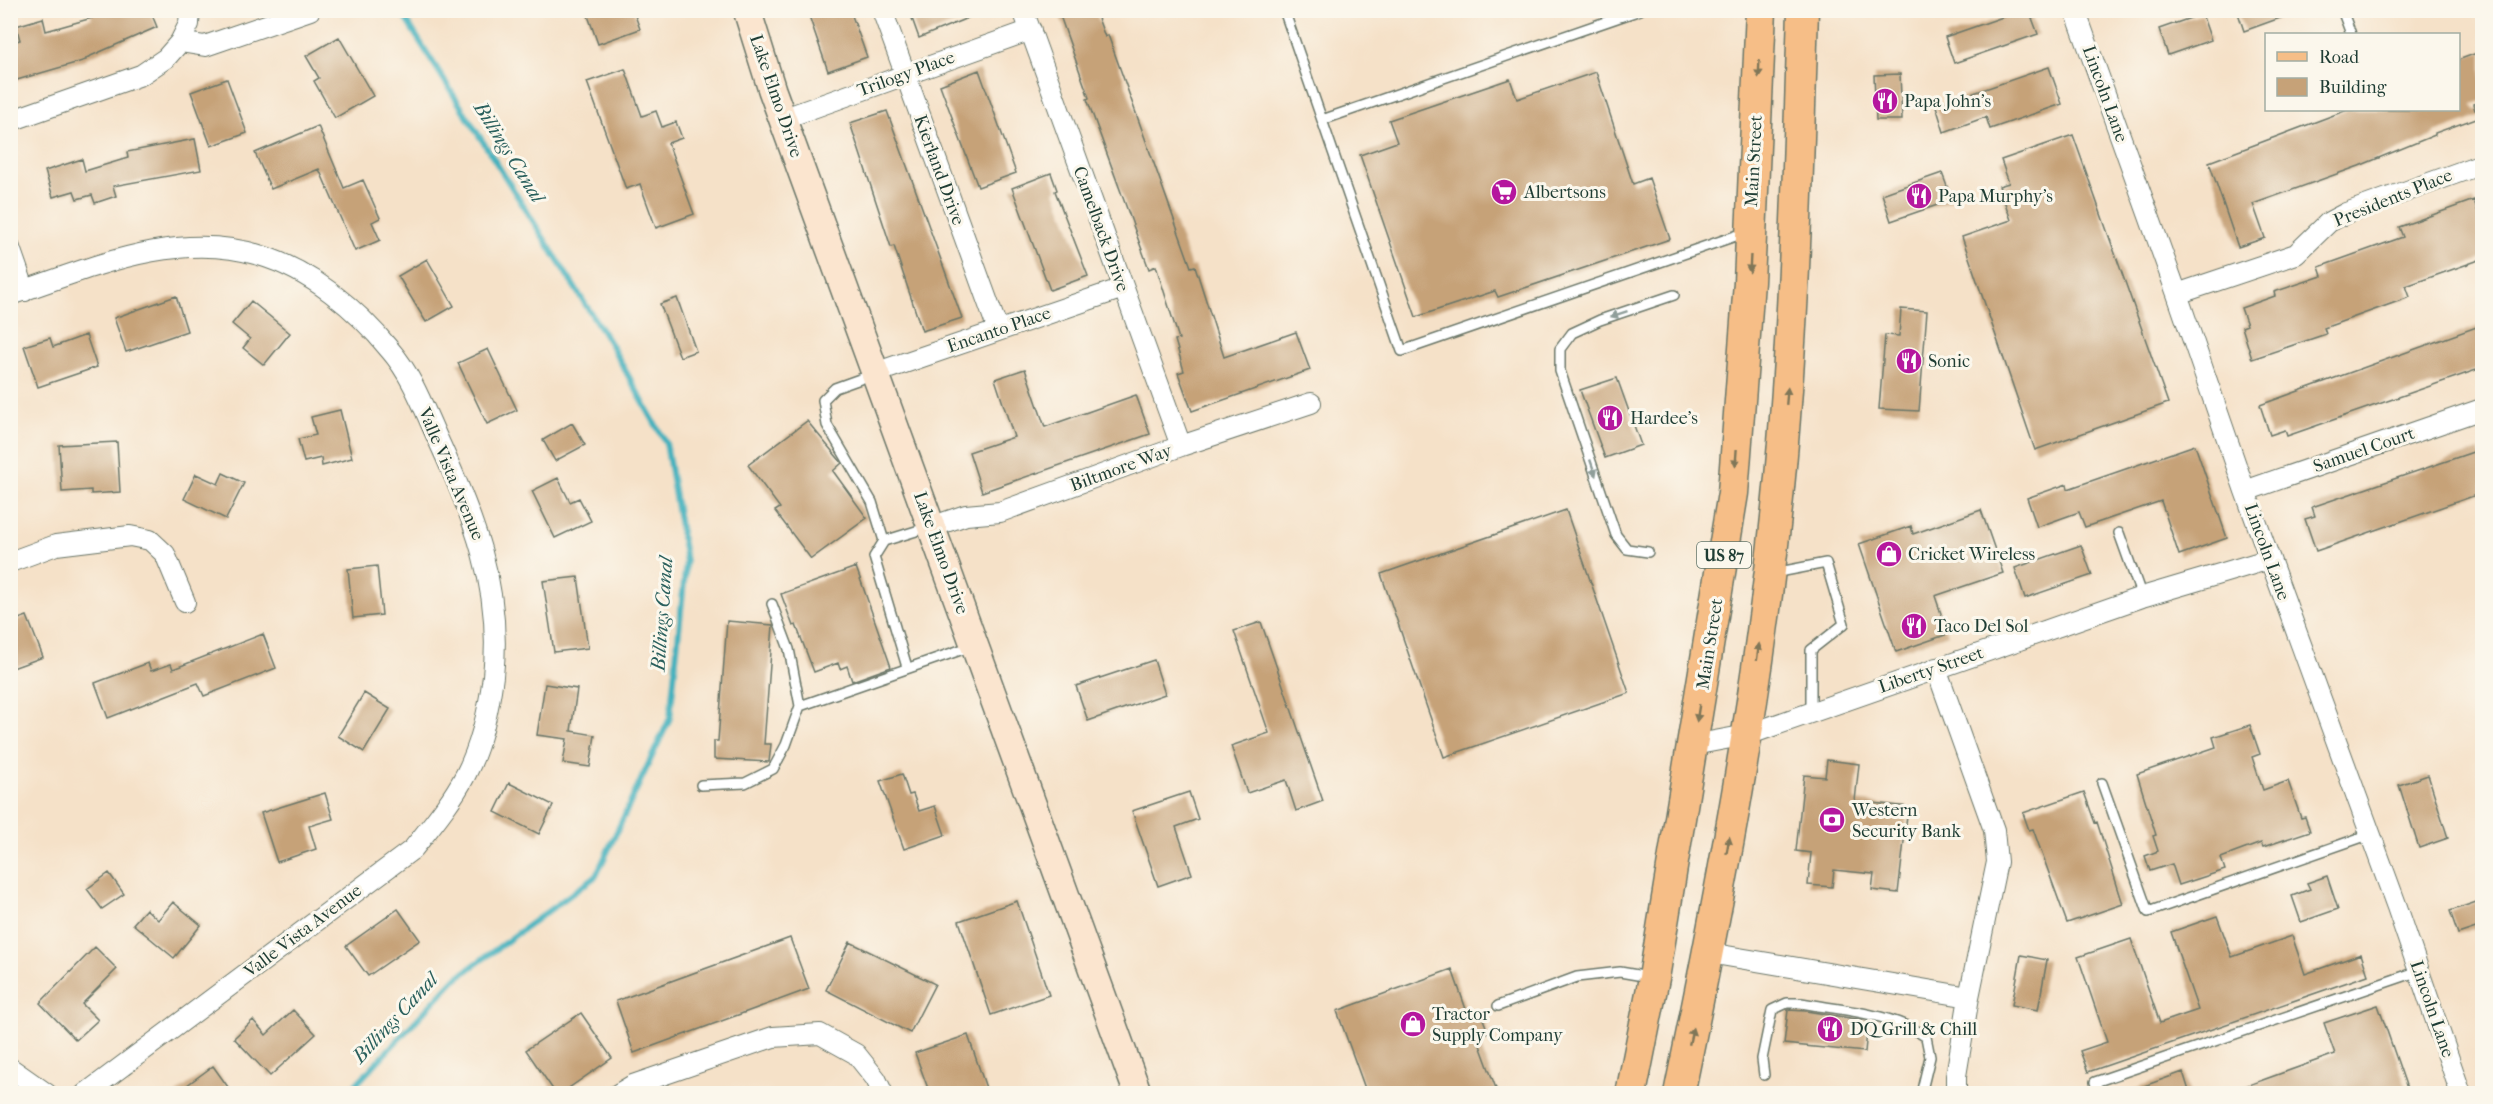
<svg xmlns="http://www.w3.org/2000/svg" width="2493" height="1104" viewBox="0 0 2493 1104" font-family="'IM FELL French Canon',serif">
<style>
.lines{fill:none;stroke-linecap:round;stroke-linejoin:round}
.stream{stroke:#42b1bd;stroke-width:6}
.building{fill:#c6a278}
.lane-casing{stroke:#6a7668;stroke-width:12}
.street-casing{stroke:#6a7668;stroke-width:22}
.secondary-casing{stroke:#6a7668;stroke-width:30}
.primary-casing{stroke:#6a7668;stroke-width:33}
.lane{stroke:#fff;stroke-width:9}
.street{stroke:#fff;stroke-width:20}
.secondary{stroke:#fbe5cf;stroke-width:27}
.primary{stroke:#f6be87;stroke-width:30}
.oneway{fill:#807759}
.oneway2{fill:#8f9e9a}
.labels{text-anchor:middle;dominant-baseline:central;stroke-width:6;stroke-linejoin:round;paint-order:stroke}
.shield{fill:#fbf7ec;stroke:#61756b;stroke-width:1.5}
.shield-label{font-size:16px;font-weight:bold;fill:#1f3d34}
.street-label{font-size:18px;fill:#1f3d34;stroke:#fbf7ec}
.poi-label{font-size:18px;fill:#1f3d34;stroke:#fbf7ec;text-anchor:start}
.water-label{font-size:20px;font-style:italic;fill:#2a605d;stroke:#fbf7ec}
</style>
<rect width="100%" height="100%" fill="#fbf7ec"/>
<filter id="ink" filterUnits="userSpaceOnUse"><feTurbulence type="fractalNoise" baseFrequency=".0167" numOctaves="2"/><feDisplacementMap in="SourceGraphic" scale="12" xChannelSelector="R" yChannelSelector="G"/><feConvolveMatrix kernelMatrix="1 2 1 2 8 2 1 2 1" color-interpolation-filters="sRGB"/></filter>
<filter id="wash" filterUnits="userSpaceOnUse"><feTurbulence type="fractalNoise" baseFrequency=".008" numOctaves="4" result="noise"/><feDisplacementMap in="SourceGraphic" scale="24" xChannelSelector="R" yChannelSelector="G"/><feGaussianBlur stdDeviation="1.35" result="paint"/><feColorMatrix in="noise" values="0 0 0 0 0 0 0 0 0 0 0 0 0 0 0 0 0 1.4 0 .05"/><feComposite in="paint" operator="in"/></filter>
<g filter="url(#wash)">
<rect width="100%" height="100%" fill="#f5e1c8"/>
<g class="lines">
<path class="stream" d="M347 1094 454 980 596 876 670 718 686 562 666 443 611 345 400 10"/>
</g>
<g id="blocks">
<path class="building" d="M89 10H150L157 27 86 58V60L10 82V43L20 40 16 26 43 18 46 31 92 18Z
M586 10H633L640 29 598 44Z
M807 10H850L867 57 828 71Z
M909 10H981L982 12 919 38Z
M1058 10H1095L1105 37 1108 35 1191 267 1195 266 1224 357 1296 332 1310 370 1192 411 1178 373 1184 371 1175 340 1179 339 1156 266 1149 269 1087 99 1089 98Z
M2023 10H2029L2038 34 1954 63 1945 37Z
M2237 10H2294V13L2244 31Z
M2202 14 2211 40 2168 55 2159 29Z
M339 37 373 96 335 118 314 81 319 78 306 56Z
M2482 51V101L2473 104 2475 110H2482V116L2435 133V135L2359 166 2253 204 2265 238 2238 247 2209 162 2347 110H2458V60Z
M2049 67 2062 104 1990 129 1986 117 1944 132 1936 106Z
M625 69 642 116 656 111 662 127 676 122 682 138 668 143 694 214 656 228 640 184 626 189 587 82Z
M979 70 1016 173 978 187 940 85Z
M1596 72 1633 184 1649 178 1670 239 1498 297 1495 291 1416 317 1360 155 1397 142 1389 120 1510 79 1517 99Z
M1900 74 1902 120H1876L1874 75Z
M227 79 247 133 211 146 191 92Z
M887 111 962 318 922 331 894 246 891 247 850 123Z
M318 126 344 188 363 180 380 218 372 222 380 240 355 251 319 169 271 189 255 153Z
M2073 135 2168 403 2035 450 1962 237 2011 220 1999 186 2009 183 2001 160Z
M195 139 201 170 113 186 116 196 95 203 92 195 77 199 74 191 53 197 45 171 82 159 85 171 128 158 127 152Z
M1051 173 1057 190 1055 191 1088 276 1050 290 1012 188Z
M1942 173 1952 200 1891 221 1882 194Z
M2474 200 2482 225V259L2406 286 2410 297 2324 328 2326 334 2252 359 2242 327 2247 325 2241 308 2275 296 2274 292 2322 276 2319 267 2403 237 2399 227Z
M427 259 454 306 426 322 398 276Z
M176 296 187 331 126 352 114 318Z
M677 298 696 351 680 357 660 304Z
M251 301 290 333 264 365 243 348 250 339 232 324Z
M1901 309 1927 311 1919 411 1879 409 1885 335 1899 336Z
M2482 325V368L2287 436 2285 430 2270 435 2260 405Z
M86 335 97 367 38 387 24 346 50 338 53 347Z
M488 349 517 410 487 424 458 363Z
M1025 369 1045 427 1136 395 1150 434 982 492 969 452 1014 437 995 379Z
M1617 378 1641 445 1605 458 1580 390Z
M340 410 352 458 322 466 321 458 304 462 298 439 316 435 311 417Z
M807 421 842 463 833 471 867 518 811 559 775 511 780 508 748 465Z
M572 423 585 445 555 461 543 440Z
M117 442 120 492 91 494V490L62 492 59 445Z
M2195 445 2227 538 2179 555 2161 501 2085 527 2079 512 2037 527 2027 498 2067 484 2068 489Z
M2479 450 2482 459V493L2316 551 2305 519 2315 516 2312 507Z
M223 473 244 483 226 519 184 499 196 474 218 484Z
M558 478 570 502 579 498 591 521 555 538 532 491Z
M1566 510 1629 693 1444 757 1381 574Z
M1981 510 2003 573 1935 596 1948 634 1896 652 1859 544 1911 526 1913 534Z
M2081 545 2092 575 2025 598 2015 568Z
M377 566 382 615 353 618 348 569Z
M856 567 891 667 852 681 847 666 840 669 838 663 814 672 796 625 793 626 781 594Z
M578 577 588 648 554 652 543 581Z
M27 616 43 657 10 669V622Z
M727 621 773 625 764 744H771L769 762 714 759V741H718Z
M1261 622 1323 801 1296 811 1286 780 1247 793 1231 746 1269 733 1234 631Z
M263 634 276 668 204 696 198 683 108 718 95 683 148 663 151 671 171 664 173 669Z
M1154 660 1165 694 1088 721 1076 686Z
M545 684 577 689 571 731 595 735 590 767 563 763 567 739 537 735Z
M364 693 390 709 364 752 338 736Z
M2250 725 2260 754 2252 757 2263 790 2288 781 2301 818 2305 817 2310 831 2263 847 2261 843 2221 858 2225 870 2179 885 2172 864 2150 871 2145 856 2158 851 2153 836 2156 835 2137 774 2216 747 2213 737Z
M1827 760 1859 764 1855 801 1908 807 1898 893 1872 890 1874 874 1834 870 1832 887 1808 885 1811 853 1796 851 1804 775 1825 777Z
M902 774 909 795 913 794 919 811 935 806 945 835 904 849 880 781Z
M2428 775 2448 838 2419 848 2399 785Z
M509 783 553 805 539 834 495 812Z
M1189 792 1198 819 1176 827 1192 874 1158 886 1132 811Z
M2084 792 2095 823 2097 822 2123 904 2067 923 2033 829 2029 830 2023 813Z
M325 793 333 819 309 826 316 849 277 862 261 813Z
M109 873 124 894 102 909 87 889Z
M2327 876 2338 909 2301 922 2292 896 2310 889 2307 883Z
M2482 900V926L2458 934 2450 911Z
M1017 901 1049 995 991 1015 959 921Z
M173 902 201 925 174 958 133 924 146 909 158 920Z
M398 909 420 940 368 976 346 946Z
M2217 916 2232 957 2292 936 2305 974 2361 954 2368 975 2088 1072 2080 1051 2107 1042 2078 957 2131 939 2160 1023 2198 1010 2171 932Z
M790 938 809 989 634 1053 616 1001Z
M850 942 935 984 910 1033 826 990Z
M95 947 117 969 82 1004 98 1020 76 1040 40 1003Z
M2021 955 2047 960 2038 1010 2012 1005Z
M1452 969 1468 1015 1480 1011 1488 1032 1477 1037 1498 1094H1367L1337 1011Z
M2378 1005 2409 1094H2232V1091L2335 1054 2324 1023Z
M293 1010 316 1034 270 1076 234 1038 253 1020 266 1035Z
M1788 1010 1806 1011 1868 1021 1865 1052 1784 1044Z
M581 1013 612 1058 560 1094H556L526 1050Z
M968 1035 988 1094H930L915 1053Z
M213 1066 233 1094H175Z
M2183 1072 2190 1094H2130V1091Z"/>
</g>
</g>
<g filter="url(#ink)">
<use href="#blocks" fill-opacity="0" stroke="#6a7668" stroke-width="1.5"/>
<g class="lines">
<defs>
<path id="lane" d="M1284 10 1322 120 1640 10
M2342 10 2351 34
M1322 120 1402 351 1747 232
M874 374 835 388 823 400 827 425 872 502 884 541
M2119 533 2142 597
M1648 552 1627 549 1616 535 1560 371V349L1572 333 1600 320 1674 295
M1774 573 1826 563 1844 624 1811 650V712
M907 667 874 557 884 541 929 527
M800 706 972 646
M2102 783 2148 912 2371 834
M701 785 745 783 773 769 786 745 800 706 789 649 772 604
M1498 1006 1577 977 1620 972 1649 977
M1764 1075 1762 1059 1772 1010 1787 1003H1801C1839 1010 1894 1013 1926 1037L1930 1057 1921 1094
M2099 1094 2095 1082 2419 971"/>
<path id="street" d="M882 10 998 330
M1023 10 1181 446
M2075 10 2177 294 2245 491 2397 907 2461 1094
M180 42 205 46 310 10
M782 119 1031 30
M10 121 141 75 166 58 180 42 189 24 190 10
M10 248 25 291
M2177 294 2296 254 2329 222 2346 213 2482 164
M10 295C89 269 175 229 259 255 310 270 357 309 390 350 411 374 423 406 436 435 472 513 503 588 493 676 489 708 481 745 466 774 452 801 432 825 413 849L85 1094
M875 373 1123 288
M2245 491 2482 409
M931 527 966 515 1000 512 1181 446 1311 403
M10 562 56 545 130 536 150 540 165 554 185 602
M1936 668 1994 830 1997 862 1969 997 1956 1076V1094
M1693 745 1747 735 2142 597 2270 559
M1709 953 1969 997
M10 1068 47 1094
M618 1094 633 1085 773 1037 820 1034 856 1054 876 1079 883 1094"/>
<path id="secondary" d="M747 10 772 90 1138 1094"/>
<path id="primary" d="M1631 1094 1654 978 1733 493 1749 282 1761 10
M1679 1094C1720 897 1758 698 1778 498 1794 336 1798 173 1803 10"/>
</defs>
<use href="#lane" class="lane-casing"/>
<use href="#street" class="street-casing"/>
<use href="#secondary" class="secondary-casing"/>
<use href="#primary" class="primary-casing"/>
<use href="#lane" class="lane"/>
<use href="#street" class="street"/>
<use href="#secondary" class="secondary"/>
<use href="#primary" class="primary"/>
</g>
<defs><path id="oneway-solid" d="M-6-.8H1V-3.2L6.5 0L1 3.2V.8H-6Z" transform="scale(1.5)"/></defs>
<g class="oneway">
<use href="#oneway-solid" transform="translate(1759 69) rotate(93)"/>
<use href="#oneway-solid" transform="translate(1750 264) rotate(93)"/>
<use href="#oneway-solid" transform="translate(1787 396) rotate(-85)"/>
<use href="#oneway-solid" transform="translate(1736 458) rotate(94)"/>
<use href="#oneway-solid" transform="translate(1758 652) rotate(-82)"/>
<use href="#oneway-solid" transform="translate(1698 713) rotate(99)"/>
<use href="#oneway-solid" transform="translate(1728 845) rotate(-80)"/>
<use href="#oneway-solid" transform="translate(1691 1036) rotate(-78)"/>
</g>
<g class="oneway2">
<use href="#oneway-solid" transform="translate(1619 314) rotate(161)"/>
<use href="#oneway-solid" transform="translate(1593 468) rotate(71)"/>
</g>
</g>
<defs>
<symbol id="restaurant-disc" viewBox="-11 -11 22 22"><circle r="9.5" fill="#b5179e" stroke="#fbf7ec"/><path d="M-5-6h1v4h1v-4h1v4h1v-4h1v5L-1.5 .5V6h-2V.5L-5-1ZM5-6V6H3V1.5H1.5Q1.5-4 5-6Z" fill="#fff"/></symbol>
<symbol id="supermarket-disc" viewBox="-11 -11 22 22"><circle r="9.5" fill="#b5179e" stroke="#fbf7ec"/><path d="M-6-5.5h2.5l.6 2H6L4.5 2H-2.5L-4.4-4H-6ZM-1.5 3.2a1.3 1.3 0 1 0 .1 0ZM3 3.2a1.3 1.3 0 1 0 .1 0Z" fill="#fff"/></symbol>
<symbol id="shop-disc" viewBox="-11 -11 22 22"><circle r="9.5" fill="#b5179e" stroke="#fbf7ec"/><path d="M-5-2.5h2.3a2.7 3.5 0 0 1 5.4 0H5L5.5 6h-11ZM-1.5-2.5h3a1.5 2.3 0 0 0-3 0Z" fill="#fff"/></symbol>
<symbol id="bank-disc" viewBox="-11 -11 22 22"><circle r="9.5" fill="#b5179e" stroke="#fbf7ec"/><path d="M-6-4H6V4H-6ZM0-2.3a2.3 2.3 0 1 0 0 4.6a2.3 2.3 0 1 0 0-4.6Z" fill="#fff"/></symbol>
</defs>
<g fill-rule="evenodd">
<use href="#restaurant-disc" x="1870" y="86" width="30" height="30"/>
<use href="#supermarket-disc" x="1489" y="177" width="30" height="30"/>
<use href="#restaurant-disc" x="1904" y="181" width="30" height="30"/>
<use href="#restaurant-disc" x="1894" y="346" width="30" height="30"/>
<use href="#restaurant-disc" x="1595" y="403" width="30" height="30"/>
<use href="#shop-disc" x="1874" y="539" width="30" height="30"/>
<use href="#restaurant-disc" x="1899" y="611" width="30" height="30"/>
<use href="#bank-disc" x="1817" y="805" width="30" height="30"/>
<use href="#shop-disc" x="1398" y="1009" width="30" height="30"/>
<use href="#restaurant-disc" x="1815" y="1014" width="30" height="30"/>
</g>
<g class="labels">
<rect class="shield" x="1697" y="542" width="54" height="26" rx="4.5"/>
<g class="shield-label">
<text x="1724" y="555">US 87</text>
</g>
<g class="street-label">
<text transform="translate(906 74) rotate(-20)">Trilogy Place</text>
<text transform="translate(2105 94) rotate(70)">Lincoln Lane</text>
<text transform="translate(776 96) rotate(71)">Lake Elmo Drive</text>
<text transform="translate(1754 161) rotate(-87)">Main Street</text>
<text transform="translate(939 170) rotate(70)">Kierland Drive</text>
<text transform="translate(2393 198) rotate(-22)">Presidents Place</text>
<text transform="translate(1101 229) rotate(70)">Camelback Drive</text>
<text transform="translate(999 330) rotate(-19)">Encanto Place</text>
<text transform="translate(2364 450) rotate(-19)">Samuel Court</text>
<text transform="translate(1121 468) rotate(-20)">Biltmore Way</text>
<text transform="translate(451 474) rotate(67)">Valle Vista Avenue</text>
<text transform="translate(2267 552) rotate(70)">Lincoln Lane</text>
<text transform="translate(941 553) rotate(70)">Lake Elmo Drive</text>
<text transform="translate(1710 644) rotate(-81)">Main Street</text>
<text transform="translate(1931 670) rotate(-19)">Liberty Street</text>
<text transform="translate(303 931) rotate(-37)">Valle Vista Avenue</text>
<text transform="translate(2432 1009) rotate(71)">Lincoln Lane</text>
</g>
<g class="poi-label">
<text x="1904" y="101">Papa John's</text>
<text x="1524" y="192">Albertsons</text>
<text x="1938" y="196">Papa Murphy's</text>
<text x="1928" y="361">Sonic</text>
<text x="1630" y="418">Hardee's</text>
<text x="1908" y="554">Cricket Wireless</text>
<text x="1934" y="626">Taco Del Sol</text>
<text x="1852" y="810">Western<tspan x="1852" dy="21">Security Bank</tspan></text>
<text x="1432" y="1014">Tractor<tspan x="1432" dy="21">Supply Company</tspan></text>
<text x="1850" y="1029">DQ Grill &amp; Chill</text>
</g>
<g class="water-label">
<text transform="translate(509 152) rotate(58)">Billings Canal</text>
<text transform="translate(662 614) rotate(-86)">Billings Canal</text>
<text transform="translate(395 1018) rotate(-47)">Billings Canal</text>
</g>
</g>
<rect width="2493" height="1104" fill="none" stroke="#fbf7ec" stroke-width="36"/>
<rect x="2265" y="33" width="195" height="78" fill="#fbf7ec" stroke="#a3ada2" stroke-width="1.5"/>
<rect x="2277" y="52" width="30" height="9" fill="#f6be87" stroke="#a3ada2" stroke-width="1.5"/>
<text x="2319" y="63" font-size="18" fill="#1f3d34">Road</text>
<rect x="2277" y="78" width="30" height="18" fill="#c6a278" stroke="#a3ada2" stroke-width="1.5"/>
<text x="2319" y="93" font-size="18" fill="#1f3d34">Building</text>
</svg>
